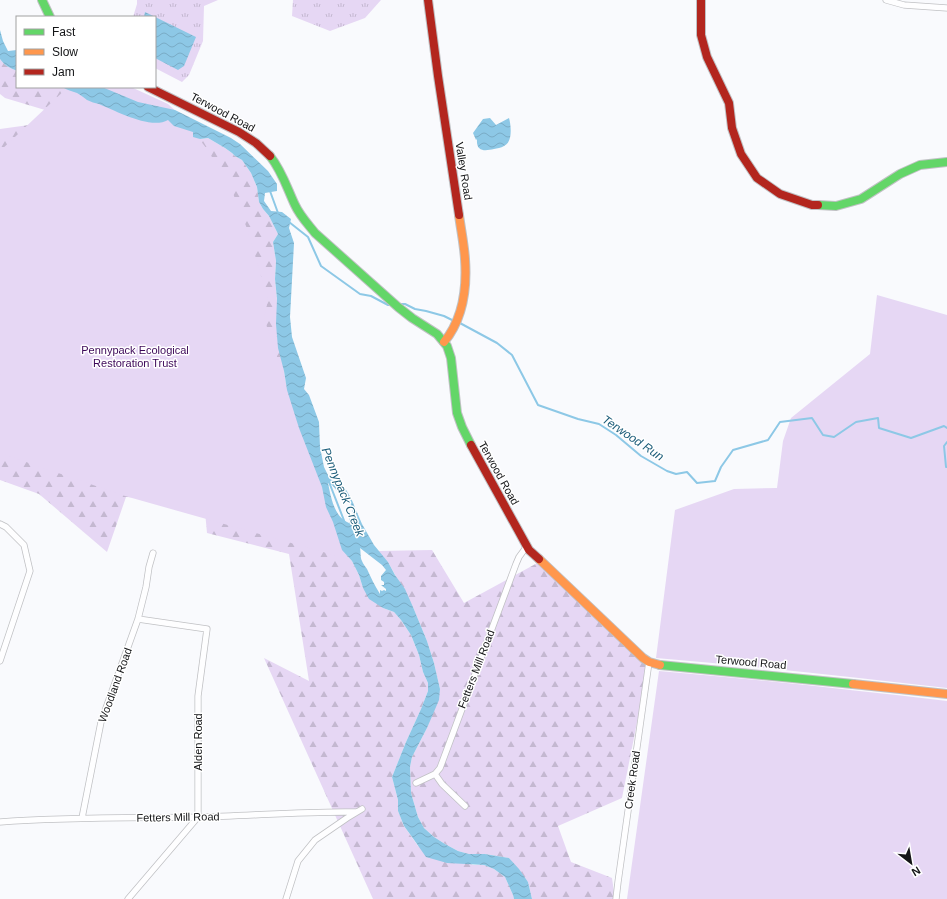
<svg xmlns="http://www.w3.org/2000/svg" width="947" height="899" viewBox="0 0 947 899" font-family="Helvetica,sans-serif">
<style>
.grass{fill:url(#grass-tufts)}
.forest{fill:url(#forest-firs)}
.park{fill:#e6d7f4}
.water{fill:url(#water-waves);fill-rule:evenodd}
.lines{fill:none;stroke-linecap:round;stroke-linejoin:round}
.stream{stroke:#8dc8e6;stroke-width:2}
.street-casing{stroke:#c0c1c4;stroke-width:7}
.fast-casing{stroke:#c0c1c4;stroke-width:10}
.slow-casing{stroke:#c0c1c4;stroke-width:10}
.jam-casing{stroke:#c0c1c4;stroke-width:10}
.street{stroke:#fefeff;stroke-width:5.5}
.fast{stroke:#63d668;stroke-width:8}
.slow{stroke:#ff974d;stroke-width:8}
.jam{stroke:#b3261e;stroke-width:8}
.labels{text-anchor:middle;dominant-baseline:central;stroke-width:3;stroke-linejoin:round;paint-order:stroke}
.street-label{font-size:11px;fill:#131416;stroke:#fff}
.park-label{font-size:11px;fill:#3c0758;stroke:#fff}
.water-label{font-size:12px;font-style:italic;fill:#1b5c79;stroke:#fff}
</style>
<defs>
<pattern id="grass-tufts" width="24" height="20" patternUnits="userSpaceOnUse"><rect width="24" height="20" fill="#e6d7f4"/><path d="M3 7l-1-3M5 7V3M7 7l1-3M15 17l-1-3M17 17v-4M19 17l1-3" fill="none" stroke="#c4b8d0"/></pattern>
<pattern id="forest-firs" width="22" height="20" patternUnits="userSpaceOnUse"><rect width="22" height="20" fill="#e6d7f4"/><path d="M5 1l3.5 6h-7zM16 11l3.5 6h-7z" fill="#c4b8d0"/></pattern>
<pattern id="water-waves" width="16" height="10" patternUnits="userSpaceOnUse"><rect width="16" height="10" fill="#8dc8e6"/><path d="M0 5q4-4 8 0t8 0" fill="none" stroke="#79abc5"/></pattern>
</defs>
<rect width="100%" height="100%" fill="#f9fafd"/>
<path class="grass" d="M137 0H218L204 6 203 41 189 75 182 82 155 68V17H133L137 4Z
M293 0H381L365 18 330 31 292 16Z"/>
<path class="forest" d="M0 59C4 65 10 68 17 71V87H62L69 90 200 139 208 138 225 148 232 153 235 156 242 160 251 173 257 187 259 202 263 209 269 216 278 234 273 242 276 261 275 279 284 371 287 390 342 550 352 561 359 575 363 588 383 608 394 612 401 620 411 635 419 655 423 672 428 683V691L421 709 406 742 392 777 398 800V811L404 826 418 846 473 865H484L494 869 505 877 513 895 514 899H373L264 658 309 681 289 554 207 533 204 501 126 497 107 552 39 494 0 480V129L29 125 65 116 5 98 0 94Z
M432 550 464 603 541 561 649 662 622 798 558 826 571 862 612 878 615 899H532L528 882 509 858 485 854H469L458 851 445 844 434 837 424 828 418 817 411 793 410 767 412 757 427 728 440 689 434 663 427 641 413 607 388 562 378 551Z"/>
<path class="park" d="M68 87H131L168 104 181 116 207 149 220 170 232 191 248 231 268 300 264 318 292 402 348 559 125 496 0 453V382L2 381 0 374V151Z
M877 295 947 315V688C850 677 753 666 656 658L675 510 734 489 777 488 783 441 791 418 870 354Z
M659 671C755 679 851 690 947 701V899H627Z"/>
<path class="water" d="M145 12 196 37 184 66 178 70 155 58V17H144Z
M0 30 3 41 8 51 17 50V71C10 68 4 65 0 59Z
M62 87H102L138 102 175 110 231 138 240 144 268 171 277 184V191L265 193 264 201 271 211 282 212 291 219 289 228 294 243 290 317 292 337 306 378 304 389 309 395 319 422 320 447 324 467 329 477 332 480 338 482 340 486 345 488 351 498 362 524 374 545 388 562 395 575 405 589 413 607 427 641 434 663 440 689 439 700 427 728 412 757 410 767 411 793 418 817 424 828 434 837 445 844 458 851 469 854H485L509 858 519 869 528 882 532 899H514L513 895 505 877 494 869 484 865 447 863 426 857 412 837 404 826 398 811V800L392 777 406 742 421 709 428 691V683L423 672 419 655 411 635 401 620 394 612 383 608 369 599 363 588 359 575 352 561 342 550 333 522 326 507 322 487 299 428 287 390 284 371 278 348 276 324 277 299 275 279 276 261 273 242 278 234 269 216 263 209 259 202 257 187 251 173 242 160 235 156 232 153 225 148 208 138 200 139 193 137V132L174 126 168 120C151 130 116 111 99 104 95 103 91 102 87 100 84 98 81 95 77 93 72 91 67 90 62 87ZM328 483C333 485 333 486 337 491 340 493 343 493 346 496 351 501 353 510 352 517L354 518 355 522 354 523 349 518V523C334 517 331 497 328 483ZM360 548 382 565 386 570 381 576V580L384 582V585H381L386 589V591L384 590 382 591 380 590V594C375 586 371 578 367 569 365 566 363 564 362 561 360 557 361 552 360 548Z
M490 118 496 125 509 118C511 125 513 142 504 146 501 148 497 148 494 149 485 151 476 152 477 139L476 140 473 133 483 119Z"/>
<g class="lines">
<path class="stream" d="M270 191 278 213
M289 222 308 237 321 266 360 294 371 296 388 305H391
M400 304H405L415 309 426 311 444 316 454 321
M458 322 497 343 512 355 538 405 578 419 599 424 616 435 641 456 667 471 676 474 687 472 697 483 715 481 721 467 733 450 768 440 780 422 812 418 823 435 834 437 856 422 878 418 879 428 911 438 944 426 947 428
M947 442 944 446 946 467H947
M329 482 345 523"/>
<defs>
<path id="street" d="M886 0 904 5 947 8
M0 524 6 527 24 545 30 571 0 661
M435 774 442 784 465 806
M416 783 435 774 440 768 516 564 519 557 527 546
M82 818 101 722 138 619 146 587 149 567 153 553
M0 822C66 817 132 818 198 817 251 816 303 811 356 812
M128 899 198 817V696L207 629 138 619
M286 899 298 861 315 840 347 818 362 809
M616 899 618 882 649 662"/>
<path id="fast" d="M42 0 50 17
M270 156C282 171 287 188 295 205 300 216 308 224 315 233L398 307 412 318 437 334 447 346 451 358 457 413 462 427 471 445
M818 205 836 206 861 199 900 174 920 165 947 162
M660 665 853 684"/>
<path id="slow" d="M444 342C463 319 467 287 465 259 464 244 461 230 459 215
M539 559 643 658 649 662 660 665
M853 684 947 694"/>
<path id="jam" d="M428 0 438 76 459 215
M701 0V35L707 57 729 103 732 128 741 154 757 178 780 194 812 205H818
M148 87 239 132 256 143 270 156
M471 445 529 550 539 559"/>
</defs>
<use href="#street" class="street-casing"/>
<use href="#fast" class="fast-casing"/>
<use href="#slow" class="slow-casing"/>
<use href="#jam" class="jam-casing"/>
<use href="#street" class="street"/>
<use href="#fast" class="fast"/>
<use href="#slow" class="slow"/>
<use href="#jam" class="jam"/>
</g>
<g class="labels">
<g class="street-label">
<text transform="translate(223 112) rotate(28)">Terwood Road</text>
<text transform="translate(464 171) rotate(81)">Valley Road</text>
<text transform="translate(499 473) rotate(61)">Terwood Road</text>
<text transform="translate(751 662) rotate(5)">Terwood Road</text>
<text transform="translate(476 669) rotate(-69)">Fetters Mill Road</text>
<text transform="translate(115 685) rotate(-70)">Woodland Road</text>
<text transform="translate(198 742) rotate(-90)">Alden Road</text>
<text transform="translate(632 780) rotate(-82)">Creek Road</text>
<text transform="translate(178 817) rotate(-1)">Fetters Mill Road</text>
</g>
<g class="park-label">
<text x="135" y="350">Pennypack Ecological<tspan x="135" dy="13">Restoration Trust</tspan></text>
</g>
<g class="water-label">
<text transform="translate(633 438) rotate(34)">Terwood Run</text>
<text transform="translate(343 492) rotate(68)">Pennypack Creek</text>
</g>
</g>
<rect x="16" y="16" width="140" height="72" fill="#ffffff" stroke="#a1a1a2"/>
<rect x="24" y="29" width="20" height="6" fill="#63d668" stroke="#a1a1a2"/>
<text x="52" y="36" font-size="12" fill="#131416">Fast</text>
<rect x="24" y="49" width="20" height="6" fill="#ff974d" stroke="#a1a1a2"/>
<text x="52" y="56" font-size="12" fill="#131416">Slow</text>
<rect x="24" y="69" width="20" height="6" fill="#b3261e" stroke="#a1a1a2"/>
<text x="52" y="76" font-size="12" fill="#131416">Jam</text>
<g transform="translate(911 863) rotate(149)" stroke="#ffffff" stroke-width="3" paint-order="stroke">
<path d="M0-3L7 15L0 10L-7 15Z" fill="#131416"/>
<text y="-6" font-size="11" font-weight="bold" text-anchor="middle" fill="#131416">N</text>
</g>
</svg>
